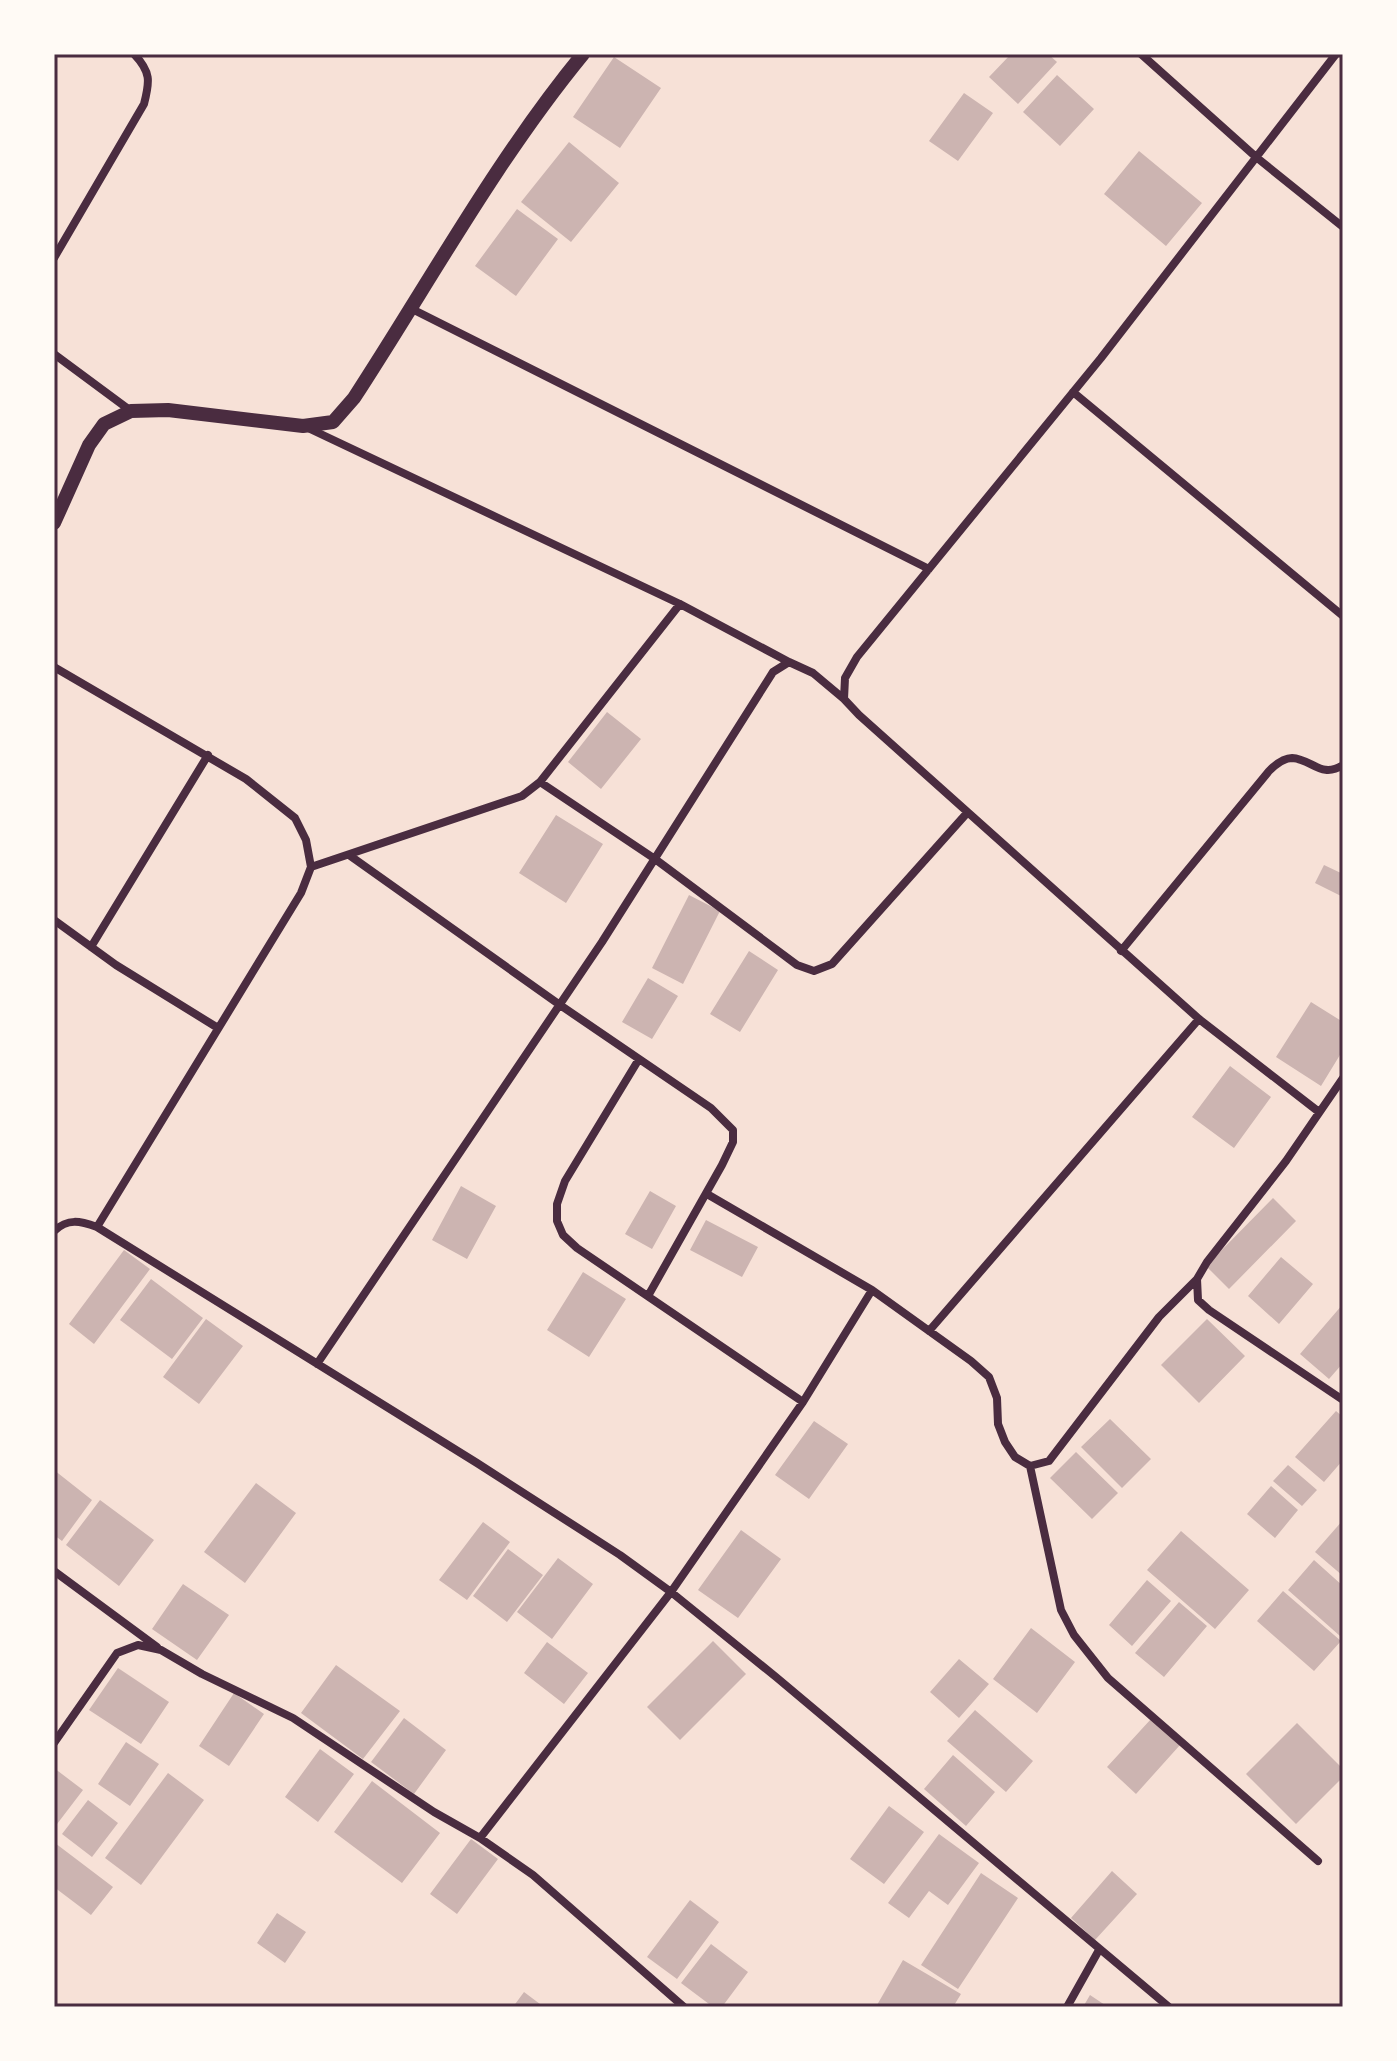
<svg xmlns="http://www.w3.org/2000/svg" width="1397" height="2061" viewBox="0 0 1397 2061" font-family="Roboto,sans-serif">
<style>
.building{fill:#ccb4b1}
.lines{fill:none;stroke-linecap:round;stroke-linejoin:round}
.minor{stroke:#4a2c40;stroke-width:8}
.tertiary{stroke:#4a2c40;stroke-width:14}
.neatline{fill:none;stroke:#4a2c40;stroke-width:3}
</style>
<rect width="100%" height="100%" fill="#f7e1d7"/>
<path class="building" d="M1011 54H1048L1057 62 1018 104 989 77Z
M614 57 661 88 620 148 573 117Z
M1057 75 1094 109 1060 146 1023 112Z
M964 93 993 113 958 161 929 141Z
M569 142 619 183 571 242 521 202Z
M1139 151 1202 203 1166 246 1104 194Z
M517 209 558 239 516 296 475 266Z
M607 712 641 739 601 789 568 762Z
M556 815 603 844 566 903 519 873Z
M1324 865 1343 874V897L1315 883Z
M689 895 720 911 683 984 652 968Z
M749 951 778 970 740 1032 710 1014Z
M648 978 678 996 652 1039 622 1022Z
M1311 1002 1343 1022V1050L1321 1086 1276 1057Z
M1230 1066 1271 1097 1234 1148 1192 1117Z
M461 1186 496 1206 467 1259 432 1240Z
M650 1191 676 1206 652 1249 625 1234Z
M1273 1198 1296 1221 1229 1289 1206 1266Z
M706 1220 758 1247 742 1277 690 1250Z
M124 1250 150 1269 94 1344 69 1324Z
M1281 1257 1313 1284 1279 1324 1248 1296Z
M583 1272 626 1299 589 1357 547 1330Z
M151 1279 203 1318 172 1359 120 1320Z
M1343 1304V1363L1329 1379 1300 1354Z
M206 1319 243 1346 199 1404 163 1377Z
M1207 1319 1245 1356 1199 1403 1161 1365Z
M1336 1411 1343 1417V1460L1324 1482 1295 1457Z
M1110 1419 1151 1459 1122 1488 1081 1447Z
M814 1421 848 1444 809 1499 775 1475Z
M1076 1452 1118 1493 1092 1519 1050 1478Z
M1288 1465 1317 1490 1302 1506 1273 1481Z
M54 1470 92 1500 62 1541 54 1535Z
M256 1483 296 1513 245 1583 204 1552Z
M1271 1486 1298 1510 1275 1538 1247 1514Z
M100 1500 154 1540 119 1586 66 1545Z
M1343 1520V1576L1315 1552Z
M483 1522 510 1542 467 1600 439 1580Z
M741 1530 781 1559 738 1618 698 1590Z
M1181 1531 1249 1590 1215 1629 1147 1570Z
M508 1549 543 1575 507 1622 473 1596Z
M558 1558 593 1584 552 1639 517 1612Z
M1314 1560 1343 1586V1633L1340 1636 1288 1590Z
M1147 1580 1171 1601 1132 1646 1109 1625Z
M183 1584 229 1615 197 1660 152 1629Z
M1283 1591 1341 1641 1314 1671 1257 1621Z
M1179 1602 1207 1626 1164 1677 1135 1653Z
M1031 1628 1075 1662 1037 1713 993 1679Z
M713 1641 746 1674 680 1740 647 1707Z
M547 1642 588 1673 564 1704 524 1673Z
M959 1659 989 1684 959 1718 930 1692Z
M336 1665 400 1711 363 1759 301 1713Z
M118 1668 169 1702 141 1744 89 1710Z
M234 1693 264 1714 229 1766 199 1746Z
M975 1710 1033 1761 1006 1792 947 1741Z
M404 1718 446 1750 414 1794 371 1762Z
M1151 1719 1180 1745 1136 1794 1107 1767Z
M1297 1723 1343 1769V1777L1296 1824 1246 1774Z
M126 1742 159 1764 130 1806 98 1784Z
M320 1749 354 1774 318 1822 285 1797Z
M953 1755 995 1792 966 1826 924 1789Z
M54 1768 83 1790 54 1828Z
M168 1773 204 1800 141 1885 105 1858Z
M372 1781 440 1833 402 1883 334 1832Z
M88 1800 118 1823 92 1857 62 1834Z
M889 1806 924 1832 884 1884 850 1859Z
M939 1834 979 1863 948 1905 929 1891 909 1918 888 1903Z
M471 1839 498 1859 457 1914 430 1894Z
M55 1843 113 1887 91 1915 54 1887Z
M1112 1871 1137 1894 1095 1940 1071 1918Z
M981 1873 1018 1898 958 1989 921 1965Z
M690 1900 719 1922 677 1979 647 1957Z
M277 1913 306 1932 285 1963 257 1943Z
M711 1944 748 1972 722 2007H713L681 1983Z
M903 1960 961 1994 953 2007H881L877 2005Z
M524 1992 544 2007H513Z
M1090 1995 1108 2007H1083Z"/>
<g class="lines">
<path class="minor" d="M1141 54 1256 157 1343 227
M54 258 144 104C150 81 151 72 134 54
M412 309 929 569
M54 354 131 411
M1073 392 1343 616
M308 428 680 604 789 662
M54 667 246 779 295 818 306 840 311 867 301 893 97 1227
M540 782 655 859 797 965 814 971 832 964 967 813
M349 855 560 1005 711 1108 733 1130V1142L722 1165 648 1296
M311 867 522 796 540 782 680 604
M54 920 116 965 218 1028
M91 947 208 755
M1121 951 1269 771C1275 765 1283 758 1292 758 1312 759 1321 779 1343 765
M639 1059 565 1181 557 1204V1221L563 1235 577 1248 803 1402
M1343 1078 1286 1161 1207 1262 1197 1279 1198 1300 1209 1310 1343 1400
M1319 1112 1199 1019 859 715 844 699 845 678 857 657 1101 358 1336 54
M707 1194 872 1290 971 1361 989 1377 997 1398 998 1424 1005 1442 1015 1457 1030 1466 1049 1461 1159 1317 1197 1279
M54 1231C68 1218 80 1221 97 1227L477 1463 620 1555 671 1592 776 1677 1169 2007
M929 1331 1199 1019
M317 1364 602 942 773 672 789 662 813 673 844 699
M1030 1466 1061 1610 1074 1635 1108 1678 1318 1861
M54 1571 157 1647
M54 1743 117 1653 138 1645 161 1650 202 1674 293 1718 434 1812 480 1838 533 1875 684 2007
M480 1838 671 1592 803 1402 872 1290
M1067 2007 1099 1950"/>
<path class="tertiary" d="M54 523 89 445 104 424 131 411 168 410 303 426 333 422 354 398C429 283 496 160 583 54"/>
</g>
<rect width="1397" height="2061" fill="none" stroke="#fffaf5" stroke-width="112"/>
<rect x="56" y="56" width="1285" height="1949" class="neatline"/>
</svg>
